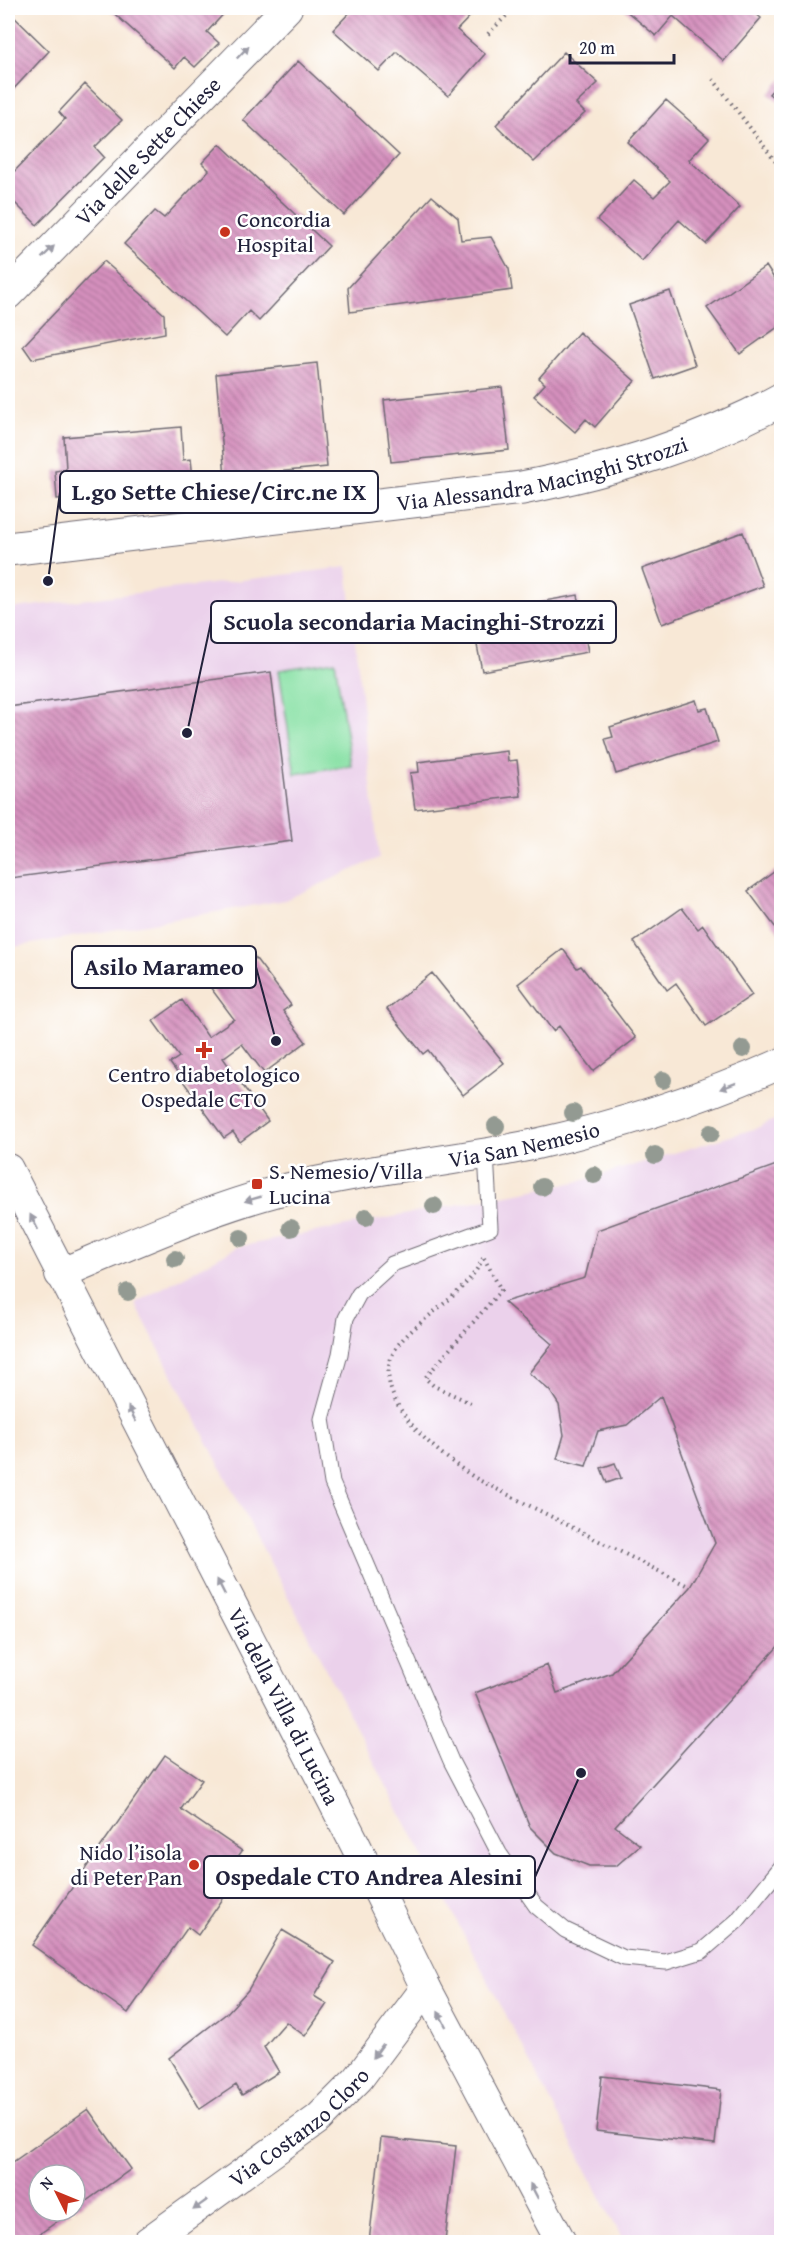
<svg xmlns="http://www.w3.org/2000/svg" width="789" height="2250" viewBox="0 0 789 2250" font-family="'Gentium Book Plus',serif">
<style>
.built{fill:#ebd1eb}
.green{fill:#89e1a6;stroke:#568270;stroke-width:1.5}
.building{fill:url(#building-back-hatch)}
.lines{fill:none;stroke-linecap:round;stroke-linejoin:round}
.lane-casing{stroke:#6d6771;stroke-width:17}
.street-casing{stroke:#6d6771;stroke-width:32}
.secondary-casing{stroke:#6d6771;stroke-width:35}
.path{stroke:#6d6771;stroke-width:4;stroke-dasharray:1.5 4.5;stroke-linecap:butt}
.lane{stroke:#fff;stroke-width:15}
.street{stroke:#fff;stroke-width:30}
.secondary{stroke:#fff;stroke-width:33}
.tree{fill:#939a92}
.oneway{fill:#9c9ca7}
.poi-dot{fill:#c8321e;stroke:#fff;stroke-width:2}
.labels{text-anchor:middle;dominant-baseline:central;stroke-width:5;stroke-linejoin:round;paint-order:stroke}
.street-label{font-size:22px;fill:#22223b;stroke:#fff}
.poi-label{font-size:22px;fill:#22223b;stroke:#fff;text-anchor:start}
.leader{fill:none;stroke:#22223b;stroke-width:2}
.callout-dot{fill:#22223b;stroke:#fff;stroke-width:2}
.callout{fill:#fff;stroke:#22223b;stroke-width:2}
.callout-label{font-size:24px;text-anchor:middle;font-weight:bold;fill:#22223b}
</style>
<defs>
<pattern id="building-back-hatch" width="6" height="6" patternUnits="userSpaceOnUse" patternTransform="scale(1.5)"><rect width="6" height="6" fill="#d590bd"/><path d="M-1 5l2 2M0 0l6 6M5-1l2 2" fill="none" stroke="#ac759b"/></pattern>
</defs>
<rect width="100%" height="100%" fill="#fff"/>
<filter id="ink" filterUnits="userSpaceOnUse"><feTurbulence type="fractalNoise" baseFrequency=".0167" numOctaves="2"/><feDisplacementMap in="SourceGraphic" scale="12" xChannelSelector="R" yChannelSelector="G"/><feConvolveMatrix kernelMatrix="1 2 1 2 8 2 1 2 1" color-interpolation-filters="sRGB"/></filter>
<filter id="wash" filterUnits="userSpaceOnUse"><feTurbulence type="fractalNoise" baseFrequency=".008" numOctaves="4" result="noise"/><feDisplacementMap in="SourceGraphic" scale="24" xChannelSelector="R" yChannelSelector="G"/><feGaussianBlur stdDeviation="1.35" result="paint"/><feColorMatrix in="noise" values="0 0 0 0 0 0 0 0 0 0 0 0 0 0 0 0 0 1.4 0 .05"/><feComposite in="paint" operator="in"/></filter>
<g filter="url(#wash)">
<rect width="100%" height="100%" fill="#f8e8d6"/>
<path class="built" d="M347 567 379 858 285 900 8 948V609Z
M781 1117V2242H624L135 1303 237 1247 581 1181 757 1128Z"/>
<path class="green" d="M335 661 351 765 295 774 279 670Z"/>
<g id="blocks">
<path class="building" d="M108 8H229L207 32 219 43 195 67 184 57 175 68Z
M354 8H478L457 30 485 54 448 96 397 52 379 71 333 30Z
M623 8H749L761 18 724 61 673 16 656 36Z
M8 11 49 51 8 95Z
M564 52 598 83 576 104 585 113 534 162 496 125Z
M298 61 399 155 344 215 243 120Z
M782 79V104L769 94Z
M85 84 122 120 95 147 104 157 37 225 8 196V178L65 119 59 112Z
M666 100 709 138 689 160 740 207 706 244 679 220 642 261 597 220 634 180 654 197 670 181 628 142Z
M220 144 329 246 259 321 249 311 225 337 124 244 155 211 164 218 209 170 202 163Z
M432 196 458 218 461 240 491 237 509 269 512 290 350 312 348 288Z
M104 261 164 314 165 333 32 359 23 346Z
M766 266 777 283 782 280V324L740 354 707 308Z
M670 291 695 365 655 379 629 305Z
M579 332 635 381 595 427 586 419 575 432 534 396 545 384 539 378Z
M317 363 327 467 225 477 216 374Z
M502 387 509 450 391 462 384 400Z
M181 427 183 460 191 459 194 488 57 499 55 471 66 469 64 437Z
M743 532 763 586 662 624 642 569Z
M578 595 588 652 482 671 471 614Z
M271 672 292 841 10 878 8 855V707Z
M696 700 699 710 707 708 718 742 616 774 605 739 613 737 610 727Z
M507 751 508 761 517 760 521 796 415 809 410 773 419 772 418 762Z
M782 866V936L748 891Z
M682 908 698 929 703 925 752 995 706 1026 676 983 667 990 634 942Z
M563 949 577 968 581 966 636 1038 593 1071 559 1026 553 1031 518 984Z
M250 951 291 1005 283 1011 306 1042 264 1073 242 1044 223 1058 268 1121 240 1142 233 1132 224 1138 170 1063 179 1057 153 1021 182 1000 208 1037 234 1019 207 983Z
M432 973 504 1063 463 1095 428 1050 423 1054 387 1009Z
M782 1163V1642L615 1826 640 1845 616 1866H589L556 1853 530 1827 475 1693 547 1665 557 1693 612 1673 690 1587 715 1543 661 1396 627 1425 598 1431 586 1466 557 1459 564 1435 559 1405 550 1391 529 1373 552 1344 504 1302 585 1278 597 1230Z
M615 1463 621 1478 607 1483 601 1468Z
M165 1755 202 1780 181 1809 242 1851 217 1886 227 1893 198 1935 188 1927 128 2013 32 1945Z
M282 1930 335 1962 314 1996 327 2004 305 2036 286 2022 264 2047 279 2072 242 2095 236 2085 200 2109 169 2058 227 2013 248 1990Z
M602 2076 721 2090 715 2144 596 2131Z
M88 2109 131 2169 75 2209V2175H39V2211H72L28 2242H8V2161L10 2164Z
M381 2138 456 2146 445 2242H369Z"/>
</g>
</g>
<g filter="url(#ink)">
<use href="#blocks" fill-opacity="0" stroke="#6d6771" stroke-width="1.5"/>
<g class="lines">
<defs>
<path id="lane" d="M486 1153 490 1228 392 1264 359 1294 346 1318 340 1354 322 1419 332 1483 451 1761 499 1853 536 1906 565 1930 624 1958 666 1962 702 1951 737 1921 782 1866"/>
<g id="street">
<path id="s1" d="M8 294 287 8"/>
<path id="s2" d="M8 1169 355 1844 426 1988 561 2242"/>
<path id="s3" d="M60 1274C143 1239 227 1200 316 1182 389 1166 463 1160 536 1144 619 1125 704 1098 782 1063"/>
<path id="s4" d="M148 2242 318 2119 358 2079 426 1988"/>
</g>
<g id="secondary">
<path id="s5" d="M8 549 522 488C613 470 700 444 782 399"/>
</g>
</defs>
<use href="#lane" class="lane-casing"/>
<use href="#street" class="street-casing"/>
<use href="#secondary" class="secondary-casing"/>
<path class="path" d="M488 34 514 8
M713 79 782 170
M483 1258C468 1291 431 1311 406 1336 352 1388 436 1453 477 1479L690 1587
M471 1403 434 1386 425 1378 501 1290 484 1258"/>
<use href="#lane" class="lane"/>
<use href="#street" class="street"/>
<use href="#secondary" class="secondary"/>
</g>
<g class="tree">
<circle cx="743" cy="1049" r="9"/>
<circle cx="663" cy="1080" r="9"/>
<circle cx="573" cy="1113" r="9"/>
<circle cx="496" cy="1126" r="9"/>
<circle cx="711" cy="1133" r="9"/>
<circle cx="655" cy="1155" r="9"/>
<circle cx="594" cy="1175" r="9"/>
<circle cx="542" cy="1187" r="9"/>
<circle cx="434" cy="1206" r="9"/>
<circle cx="366" cy="1217" r="9"/>
<circle cx="291" cy="1228" r="9"/>
<circle cx="241" cy="1238" r="9"/>
<circle cx="175" cy="1259" r="9"/>
<circle cx="128" cy="1292" r="9"/>
</g>
<defs><path id="oneway-solid" d="M-6-.8H1V-3.2L6.5 0L1 3.2V.8H-6Z" transform="scale(1.5)"/></defs>
<g class="oneway">
<use href="#oneway-solid" transform="translate(243 52) rotate(-46)"/>
<use href="#oneway-solid" transform="translate(48 252) rotate(-44)"/>
<use href="#oneway-solid" transform="translate(728 1086) rotate(159)"/>
<use href="#oneway-solid" transform="translate(253 1199) rotate(164)"/>
<use href="#oneway-solid" transform="translate(34 1222) rotate(-117)"/>
<use href="#oneway-solid" transform="translate(132 1414) rotate(-117)"/>
<use href="#oneway-solid" transform="translate(221 1587) rotate(-117)"/>
<use href="#oneway-solid" transform="translate(442 2019) rotate(-118)"/>
<use href="#oneway-solid" transform="translate(378 2051) rotate(126)"/>
<use href="#oneway-solid" transform="translate(534 2191) rotate(-118)"/>
<use href="#oneway-solid" transform="translate(200 2205) rotate(144)"/>
</g>
</g>
<g class="poi-dot">
<circle cx="225" cy="232" r="6"/>
<path d="M201 1041h6v6h6v6h-6v6h-6v-6h-6v-6h6z"/>
<rect x="251" y="1178" width="12" height="12" rx="3"/>
<circle cx="194" cy="1865" r="6"/>
</g>
<g class="labels">
<g class="street-label">
<text stroke="none"><textPath href="#s1" startOffset="200">Via delle Sette Chiese</textPath></text>
<text stroke="none"><textPath href="#s5" startOffset="540">Via Alessandra Macinghi Strozzi</textPath></text>
<text stroke="none"><textPath href="#s3" startOffset="484">Via San Nemesio</textPath></text>
<text stroke="none"><textPath href="#s2" startOffset="604">Via della Villa di Lucina</textPath></text>
<text stroke="none"><textPath href="#s4" startOffset="190">Via Costanzo Cloro</textPath></text>
</g>
<g class="poi-label">
<text x="237" y="219">Concordia<tspan x="237" dy="25">Hospital</tspan></text>
<text x="204" y="1074" text-anchor="middle">Centro diabetologico<tspan x="204" dy="25">Ospedale CTO</tspan></text>
<text x="269" y="1171">S. Nemesio/Villa<tspan x="269" dy="25">Lucina</tspan></text>
<text x="182" y="1852" text-anchor="end">Nido l’isola<tspan x="182" dy="25">di Peter Pan</tspan></text>
</g>
</g>
<path class="leader" d="M48 581L60 492M187 733L211 622M276 1041L256 967M581 1773L535 1877"/>
<g class="callout-dot">
<circle cx="48" cy="581" r="6"/>
<circle cx="187" cy="733" r="6"/>
<circle cx="276" cy="1041" r="6"/>
<circle cx="581" cy="1773" r="6"/>
</g>
<g class="callout">
<rect x="60" y="471" width="318" height="42" rx="6"/>
<rect x="211" y="601" width="405" height="42" rx="6"/>
<rect x="72" y="946" width="184" height="42" rx="6"/>
<rect x="204" y="1856" width="331" height="42" rx="6"/>
</g>
<g class="callout-label">
<text x="219" y="500">L.go Sette Chiese/Circ.ne IX</text>
<text x="414" y="630">Scuola secondaria Macinghi-Strozzi</text>
<text x="164" y="975">Asilo Marameo</text>
<text x="369" y="1885">Ospedale CTO Andrea Alesini</text>
</g>
<rect width="789" height="2250" fill="none" stroke="#fff" stroke-width="30"/>
<g transform="translate(57 2193) rotate(313)"><circle r="28" fill="#ffffff" stroke="#a7a7b1" stroke-width="1.5"/>
<path d="M0-4.5L10 22L0 15L-10 22Z" fill="#c8321e"/>
<text y="-9" font-size="16" font-weight="bold" text-anchor="middle" fill="#22223b">N</text>
</g>
<path d="M570 54v9h104v-9" fill="none" stroke="#22223b" stroke-width="3"/>
<text x="579" y="54" font-size="18" fill="#22223b" stroke="#ffffff" stroke-width="4.5" paint-order="stroke">20 m</text>
</svg>
